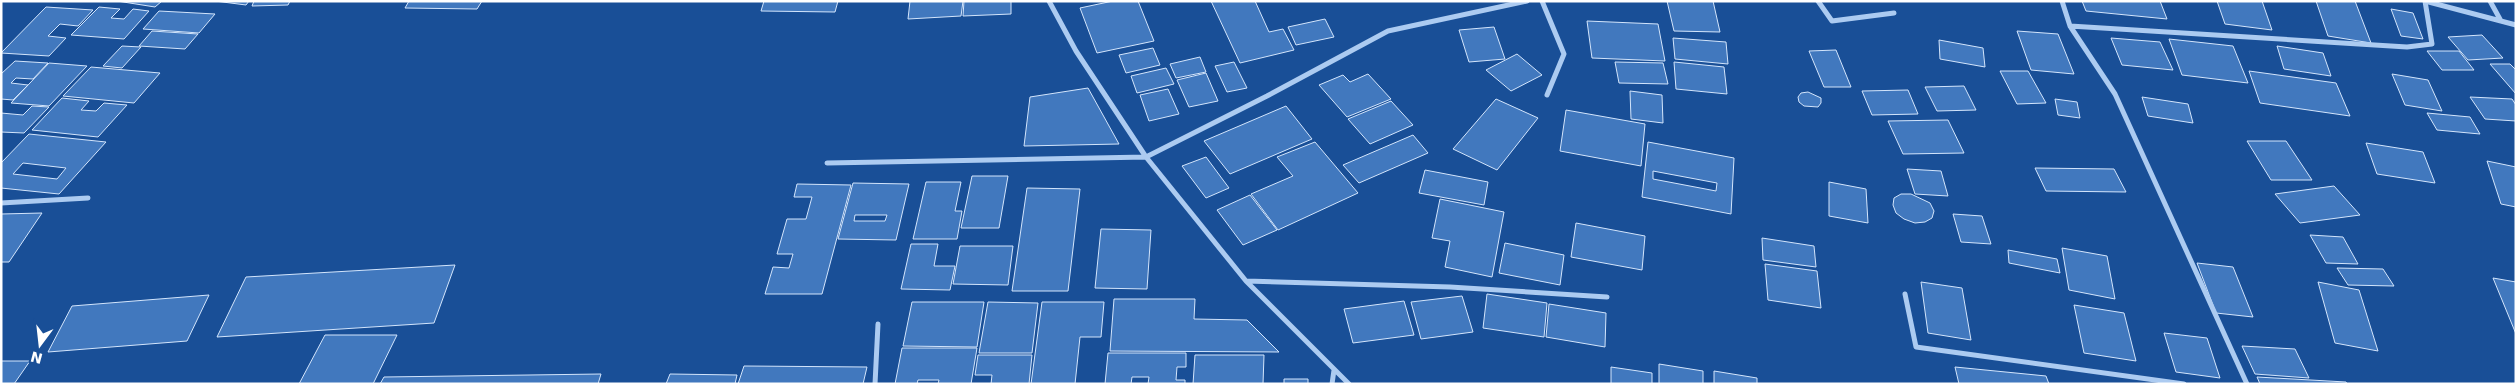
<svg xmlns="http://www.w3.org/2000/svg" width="2517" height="385" viewBox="0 0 2517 385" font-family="'DejaVu Sans',sans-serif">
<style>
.building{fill:#4178be;stroke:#d3e5fc;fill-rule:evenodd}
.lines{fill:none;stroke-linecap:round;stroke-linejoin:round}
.minor{stroke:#accbf1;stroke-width:5}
</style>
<rect width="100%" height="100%" fill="#194f97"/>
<path class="building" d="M117 1H162L155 7Z
M215 1H249L246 5Z
M254 1H290L288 5 252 6Z
M409 1H482L477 9 405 8Z
M764 1H838L835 12 761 11Z
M910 1H963L961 16 908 19Z
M964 1H1011V14L963 16Z
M1113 1H1138L1154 41 1097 53 1080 8Z
M1211 1H1255L1269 32 1283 29 1294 50 1240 63Z
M1667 1H1713L1720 32 1674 31Z
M2082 1H2160L2167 19 2086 11Z
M2217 1H2262L2272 30 2225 24Z
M2316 1H2355L2371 43 2328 36Z
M46 7 93 10 78 26 60 24 48 36 66 38 49 56 1 53Z
M99 7 120 9 111 18 124 19 133 9 149 11 124 39 71 35Z
M2391 9 2413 13 2423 39 2401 36Z
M159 11 215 14 199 33 143 29Z
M1325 19 1334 37 1296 45 1288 27Z
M1587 21 1658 24 1665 61 1592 58Z
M1494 27 1505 59 1469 62 1459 30Z
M152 31 198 34 185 49 139 46Z
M2017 31 2058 34 2074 74 2031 70Z
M2482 35 2503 58 2468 60 2448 37Z
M1673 38 1726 42 1728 64 1675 59Z
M2111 38 2160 42 2173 70 2122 65Z
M2169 39 2233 46 2248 83 2182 75Z
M1939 40 1983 48 1985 67 1940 59Z
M122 46 141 47 122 68 103 66Z
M2277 46 2323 53 2331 76 2284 69Z
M1153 48 1160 65 1126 73 1119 55Z
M1836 50 1851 87H1824L1809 51Z
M2427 51H2459L2474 70H2442Z
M1517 54 1542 75 1511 91 1486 70Z
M1200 57 1206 72 1176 78 1170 64Z
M15 61 48 63 33 79 16 78 11 83 28 85 13 100 1 99V74Z
M1234 62 1247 88 1227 92 1215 66Z
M1615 62 1663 63 1668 84 1619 83Z
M1674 62 1724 67 1727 94 1676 89Z
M49 63 87 66 49 106 11 103Z
M2490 64H2510L2516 70V94Z
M91 67 160 73 134 103 63 96Z
M1166 68 1174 84 1137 93 1131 76Z
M2000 71H2028L2046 103 2017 104Z
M2249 71 2336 83 2350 116 2260 103Z
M1206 73 1218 101 1189 107 1177 80Z
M1368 74 1391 99 1347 117 1319 85 1343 75 1350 82Z
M2392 74 2428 80 2442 111 2405 105Z
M1964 86 1976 110 1937 111 1925 87Z
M1088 88 1119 144 1024 146 1030 97Z
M1168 89 1179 114 1149 121 1140 95Z
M1908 90 1918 114 1872 115 1862 91Z
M1630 91 1662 95 1663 123 1631 119Z
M1808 92 1821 98V103L1818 107 1804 106 1799 102 1798 97 1801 93Z
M2142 97 2188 104 2193 123 2148 116Z
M2470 97 2512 99 2516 105V121L2485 119Z
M62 98 89 101 81 110 96 111 104 103 127 105 98 137 32 130Z
M1496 99 1538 118 1497 170 1453 149Z
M2055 99 2077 102 2080 118 2058 115Z
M1391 101 1413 125 1370 144 1348 119Z
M32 106 49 107 24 133 1 132V113L23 115Z
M1286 106 1312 139 1230 174 1204 141Z
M1566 110 1645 124 1641 166 1560 151Z
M2427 113 2470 117 2480 134 2437 130Z
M1948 120 1964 153 1903 154 1888 121Z
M29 134 106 142 59 194 1 188V163ZM23 163 66 168 57 179 13 174Z
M1413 135 1428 153 1359 183 1343 165Z
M2247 141H2286L2312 180H2271Z
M1315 142 1358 193 1278 230 1251 194 1293 176 1277 157Z
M1648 142 1734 158 1731 214 1642 197ZM1653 171 1717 183 1716 191 1653 179Z
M2366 143 2423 152 2435 183 2377 174Z
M1206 157 1229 188 1206 198 1182 166Z
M2487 161 2516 167V207L2501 204Z
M2035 168 2114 169 2126 192 2046 191Z
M1907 169 1941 171 1948 196 1915 194Z
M1425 170 1488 182 1484 205 1419 193Z
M972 176H1008L999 228H961Z
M926 182H961L955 211H962L957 239H913Z
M1829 182 1866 189 1868 223 1829 216Z
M853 183 909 184 896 240 838 239ZM855 215H887L885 221H854Z
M797 184 851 185 822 294H765L773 267 789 268 793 254H777L787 219H806L812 197H794Z
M2334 186 2360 215 2300 223 2275 194Z
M1027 188 1080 189 1068 291H1012Z
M1901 194H1911L1930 203 1934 211 1932 218 1925 222 1915 223 1904 219 1896 213 1893 205 1894 198Z
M1250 195 1277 230 1243 245 1217 210Z
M1440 199 1504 212 1492 277 1445 267 1450 241 1432 238Z
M42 213 9 262H1V214Z
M1953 214 1982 216 1991 244 1961 242Z
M1576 223 1645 236 1642 270 1571 257Z
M1101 229 1151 230 1147 289 1095 288Z
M2310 235 2343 237 2358 264 2326 263Z
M1762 238 1814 246 1816 267 1763 260Z
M1505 243 1564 255 1560 285 1499 273Z
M911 244H938L934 266H955L950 290 901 289Z
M960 246H1013L1008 285 953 284Z
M2062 248 2107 256 2115 299 2069 290Z
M2008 250 2057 259 2060 273 2009 263Z
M2197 263 2233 267 2253 317 2216 313Z
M1765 264 1817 271 1821 308 1768 300Z
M455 265 434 323 217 337 246 277Z
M2337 268 2383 269 2394 286 2348 285Z
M2493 278 2516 282V334Z
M1921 282 1962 288 1971 340 1928 333Z
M2318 282 2359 290 2378 351 2335 343Z
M1487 294 1547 303 1544 337 1483 328Z
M209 295 187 341 48 352 72 306Z
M1462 296 1473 332 1421 339 1411 302Z
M1114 299H1195L1194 319 1247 320 1279 352 1110 351Z
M1404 301 1414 335 1353 343 1344 309Z
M912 302H984L977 347 903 346Z
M988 302 1038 303 1032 353H979Z
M1042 302H1104L1101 337H1080L1075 384H1031Z
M1549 304 1606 313 1605 347 1546 337Z
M2074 305 2124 313 2136 361 2084 353Z
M2164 333 2207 338 2220 378 2176 372Z
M325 335H397L373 384H299Z
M2242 346 2295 349 2309 378 2255 374Z
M902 348H977L971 384H938L939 380H918L917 384H895Z
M1108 353H1186V367H1177L1176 380H1185V384H1148L1149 377H1132L1131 384H1105Z
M978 355H1032L1029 384H991L992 375H975Z
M1195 355H1264L1263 384H1193Z
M1 361H30L14 384H1Z
M1659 364 1703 371V384H1659Z
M744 366 867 367 863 384H738Z
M1611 367 1652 373V384H1611Z
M1955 367 2046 376 2049 384H1959Z
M1714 371 1757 378V384H1714Z
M601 374 598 384H380L384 377Z
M670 374 737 375 735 384H666Z
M2257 377 2346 382 2347 384H2260Z
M1284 379H1308V384H1284Z"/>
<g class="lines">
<path class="minor" d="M1049 1 1076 51 1146 157 1246 281 1349 384
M1542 1 1564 54 1547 95
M1818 1 1832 21 1894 13
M2062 1 2070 26 2115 94 2247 384
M2425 1 2516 25
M2490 1 2501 21
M2070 26 2407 47 2432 44 2425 1
M827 163 1146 157 1267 96 1388 31 1527 1
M1 203 88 198
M1246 281 1450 287 1607 297
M1905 294 1916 347 2184 384
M875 384 878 324
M1332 384 1334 370"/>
</g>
<rect width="2517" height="385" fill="none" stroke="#ffffff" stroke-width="5"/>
<g transform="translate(40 345) rotate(195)" stroke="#194f97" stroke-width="4" paint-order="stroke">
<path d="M0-4L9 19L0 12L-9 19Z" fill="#ffffff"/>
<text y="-8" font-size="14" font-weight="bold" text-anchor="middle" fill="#ffffff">N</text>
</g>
</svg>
